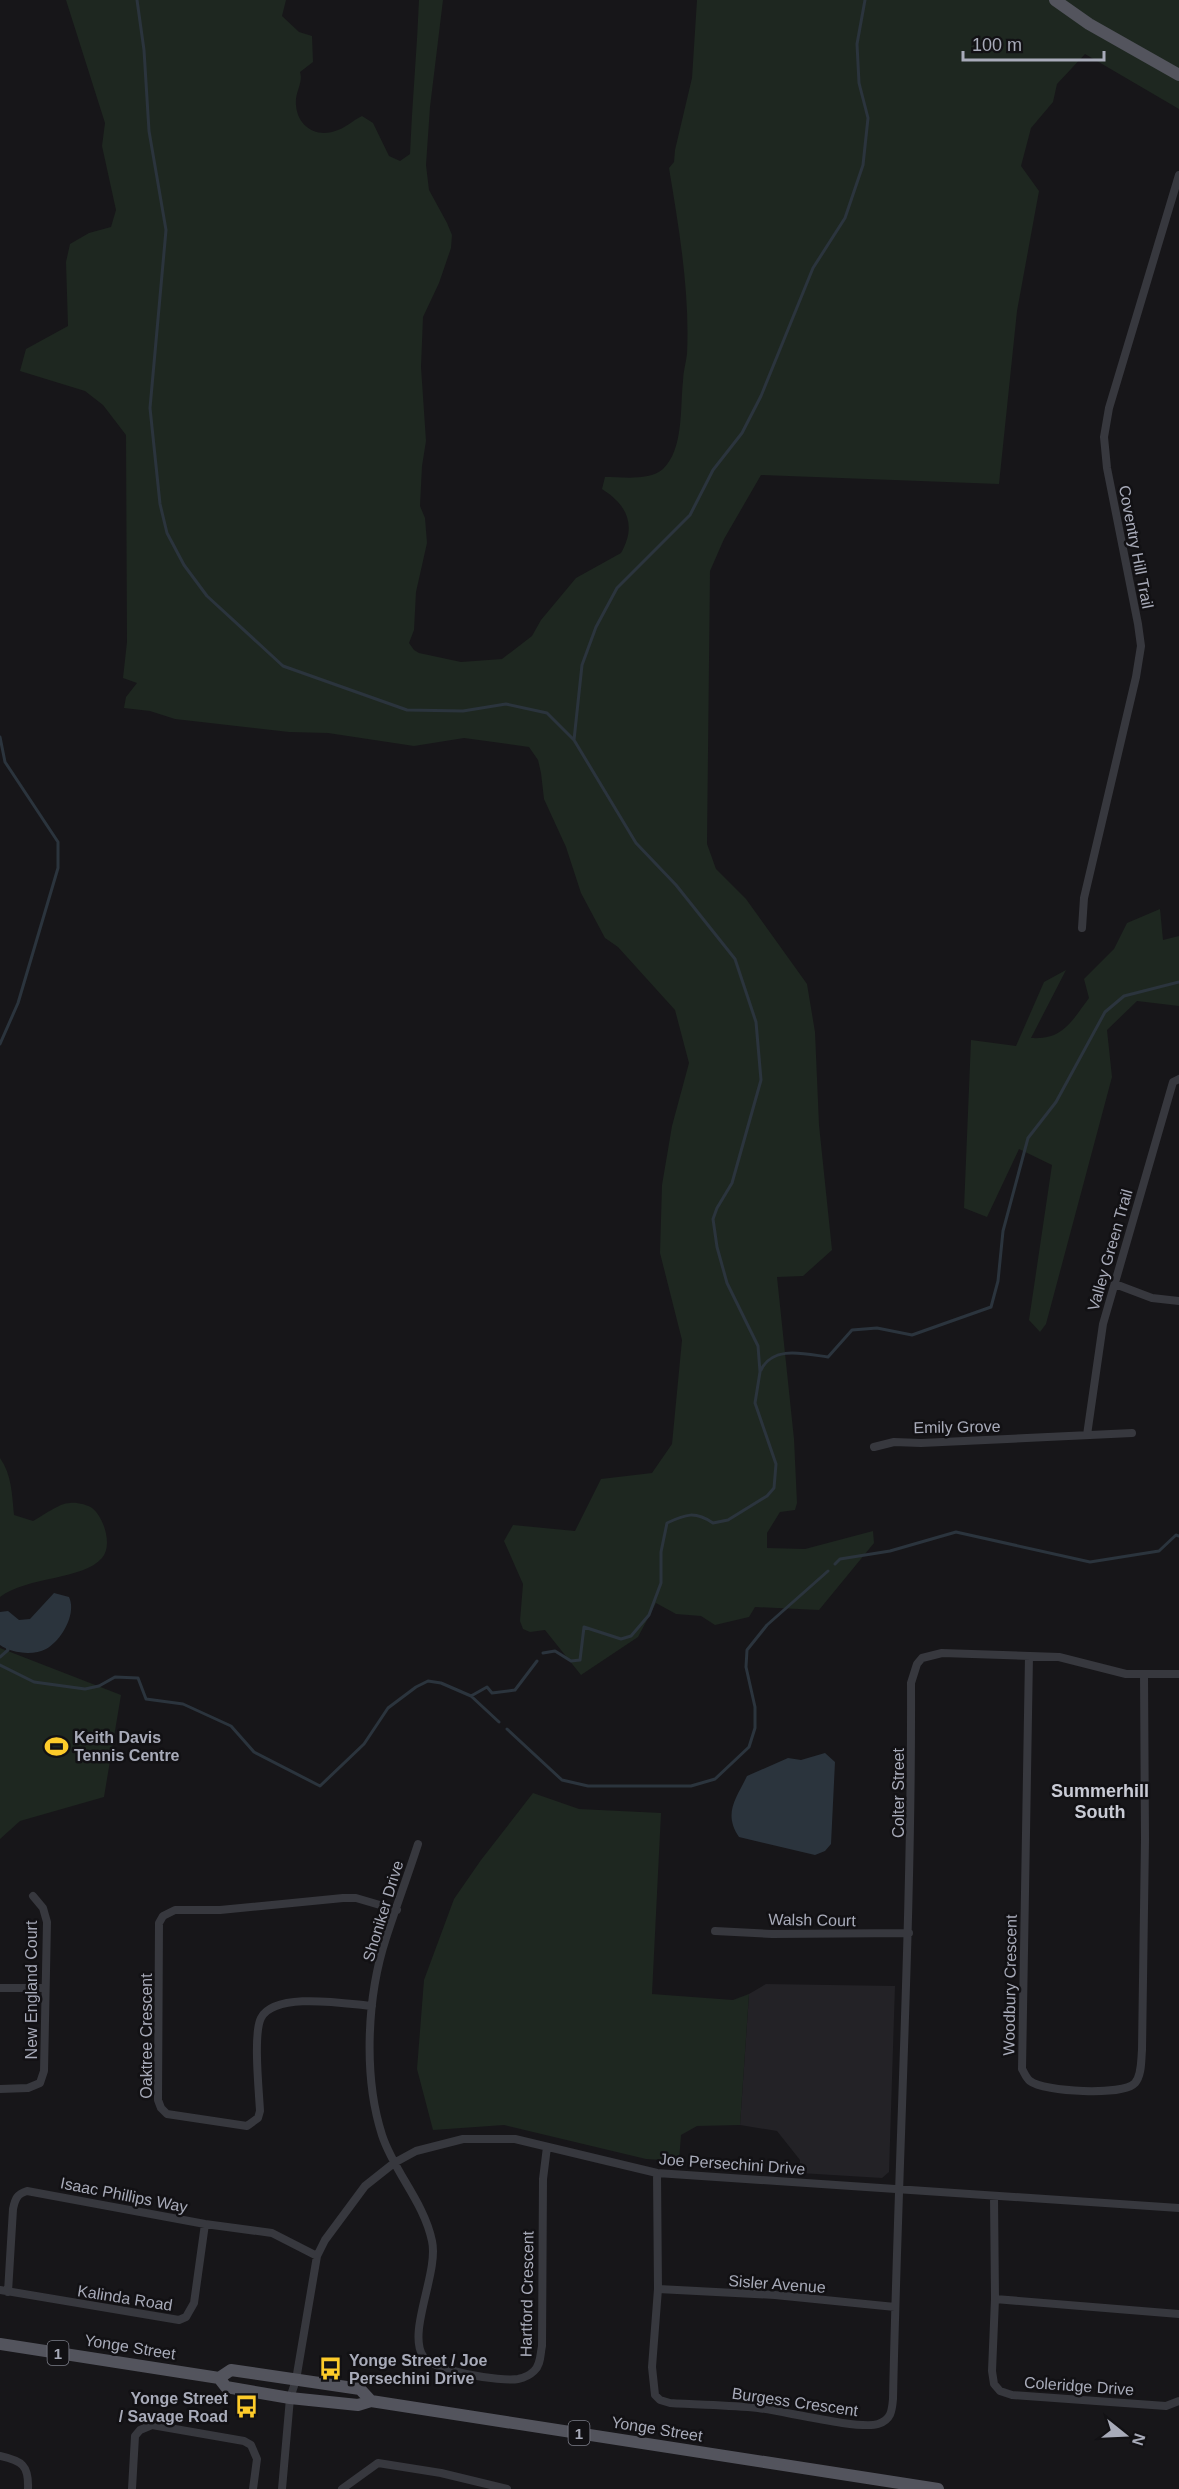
<svg xmlns="http://www.w3.org/2000/svg" width="1179" height="2489" viewBox="0 0 1179 2489" font-family="Helvetica,sans-serif">
<style>
.built{fill:#232226}
.green{fill:#1e2720}
.water{fill:#2b343d}
.lines{fill:none;stroke-linecap:round;stroke-linejoin:round}
.stream{stroke:#2b343d;stroke-width:3}
.street{stroke:#37383e;stroke-width:8}
.primary{stroke:#53545d;stroke-width:12}
.labels{text-anchor:middle;dominant-baseline:central;stroke-width:5;stroke-linejoin:round;paint-order:stroke}
.shield{fill:#121114;stroke:#7b7d88;stroke-width:1.5}
.shield-label{font-size:15px;font-weight:bold;fill:#a8abb9}
.street-label{font-size:16px;fill:#a8abb9;stroke:#121114}
.poi-label{font-size:16px;font-weight:bold;fill:#a8abb9;stroke:#121114;text-anchor:start}
.neighbourhood-label{font-size:18px;font-weight:bold;fill:#c9cbd5;stroke:#121114}
</style>
<rect width="100%" height="100%" fill="#171619"/>
<path class="built" d="M766 1984 895 1986 889 2172 882 2178 800 2173V2160L777 2131 740 2125 749 1994Z"/>
<path class="green" d="M66 0H286L282 16 299 32 312 36 313 62 300 72C303 81 297 90 296 99 294 124 315 140 338 130 347 127 353 120 362 116L373 123 389 156 400 161 410 154C412 103 417 51 419 0H443L430 107 426 165 429 190 447 223 452 235 451 248 439 283 423 317 421 367 426 441 422 466 420 506 425 518 427 543 416 592 414 630 409 643 414 650 419 653 461 662 502 659 532 636 541 620 576 578 621 553C637 525 627 505 602 489L605 477C623 477 649 481 663 469 684 449 680 407 683 381 683 372 686 363 687 354 690 292 679 229 669 168L674 162 675 150 692 78 697 0H1179V109L1085 54 1057 84 1053 102 1031 128 1021 166 1039 191 1017 311 999 484 761 475 724 539 710 571 707 844 716 869 746 899 807 984 815 1032 819 1125 832 1250 803 1276 777 1277 794 1439 797 1503 795 1510 780 1512 767 1533V1548L805 1549 873 1531 874 1543 819 1610 755 1607 749 1617 715 1625 701 1616 676 1614 656 1603 638 1637 581 1675 545 1630 530 1632 523 1629 520 1621 523 1584 504 1541 513 1525 575 1531 601 1479 652 1473 672 1444 682 1340 660 1253 662 1185 672 1126 689 1063 675 1010 618 947 605 938 581 893 566 847 544 799 541 773 538 760 529 747 464 738 414 746 328 733 289 732 175 719 150 711 124 708 126 697 137 683 123 678 127 642 126 435 103 405 85 391 20 371 26 349 68 326 66 262 70 244 89 233 111 227 116 210 102 146 105 123Z
M1160 909 1163 940 1179 936V1006L1137 1001 1107 1030 1112 1077 1046 1324 1040 1332 1029 1320 1052 1165 1019 1149 987 1217 964 1208 971 1040 1016 1046 1044 982 1066 970 1031 1038C1063 1040 1071 1022 1089 998L1084 979 1114 949 1127 923Z
M0 1458C12 1475 12 1495 14 1515L33 1521C43 1516 59 1503 70 1503 76 1502 88 1505 92 1508 104 1517 113 1546 102 1558 83 1580 28 1576 0 1597Z
M0 1648 121 1695 104 1797 20 1821 0 1839Z
M533 1793 579 1809 661 1813 652 1994 733 2000 749 1994 740 2125 697 2126 681 2135 679 2161 646 2159 504 2125 433 2130 417 2069 424 1980 454 1899 481 1860Z"/>
<path class="water" d="M54 1593 69 1597C77 1614 61 1641 46 1649 33 1656 11 1653 0 1645V1612L8 1611 19 1620 30 1619Z
M825 1753 835 1762 831 1844 825 1851 815 1855 739 1837C723 1813 736 1799 747 1776L788 1758 801 1760Z"/>
<g class="lines">
<path class="stream" d="M137 0 144 50 149 131 166 230 150 408 160 504 167 533 184 565 207 596 283 666 407 710 463 711 506 704 547 713 574 740 636 843 676 885 735 959 756 1022 761 1080 732 1183 717 1208 713 1219 717 1247 727 1283 758 1346 760 1372 755 1403 776 1464 774 1488 767 1496 728 1520 713 1523C695 1511 686 1514 667 1523L661 1552V1583L649 1615 631 1636 621 1639 584 1627 580 1660 571 1661 555 1651 543 1653
M0 737 5 762 58 842V868L18 1003 0 1044
M574 740 582 665 596 627 617 588 690 515 713 470 742 433 761 396 813 268 845 218 863 165 868 118 859 83 857 44 865 0
M761 1370C773 1345 805 1354 828 1357L852 1330 877 1328 912 1335 991 1307 998 1281 1003 1231 1028 1138 1056 1102 1105 1012 1124 996 1179 982
M835 1564 840 1559 890 1551 956 1532 1090 1562 1159 1551 1176 1535 1179 1536
M0 1657 8 1650 7 1647
M0 1665 34 1682 85 1689 99 1686 115 1677 138 1678 146 1699 183 1704 231 1726 254 1752 320 1786 364 1744 388 1708 416 1687 428 1681 441 1683 471 1696 499 1722
M471 1696 487 1687 492 1693 515 1690 537 1661
M507 1729 562 1780 588 1786H691L715 1779 749 1747 755 1728V1707L746 1667 747 1650 767 1625 828 1571"/>
<path class="street" d="M1082 928 1084 898 1136 677 1141 646 1138 624 1107 468 1104 437 1109 408 1179 175
M1115 1284 1152 1298 1179 1301
M1087 1435 1103 1324 1173 1082 1179 1079
M874 1447 894 1442 921 1443 1132 1433
M1029 1656 1022 2069C1024 2072 1026 2078 1030 2081 1044 2092 1123 2096 1135 2083 1142 2075 1141 2060 1142 2050L1145 1839 1144 1675
M418 1844C408 1875 396 1907 386 1938 367 1996 363 2076 382 2135 394 2172 424 2202 432 2241 439 2272 407 2332 423 2356 432 2371 501 2382 518 2379 523 2378 530 2375 534 2371 541 2365 540 2355 542 2346L543 2179 547 2147
M715 1931 772 1934 909 1933
M0 1988H44
M372 2006C347 2004 275 1991 261 2018 253 2034 259 2091 260 2111L258 2118 247 2126 167 2114 161 2108 158 2100 159 1923 163 1916 175 1910H220L343 1898H356L397 1910
M0 2089 28 2088 40 2083 44 2071 47 1922 43 1908 33 1896
M657 2173 658 2289 652 2367 655 2395 660 2400 670 2403C700 2405 729 2405 758 2408 783 2411 860 2430 878 2424 891 2420 892 2411 893 2399 898 2160 912 1922 911 1683L917 1664 922 1658 942 1653 1059 1657 1126 1674H1179
M994 2197 995 2299 992 2371 994 2384 1000 2391 1012 2395 1166 2406 1179 2401
M658 2289 775 2295 895 2307
M0 2290 179 2320 186 2317 194 2303 205 2224
M8 2292 13 2209C15 2199 17 2194 27 2191L205 2224 272 2233 317 2256
M995 2299 1179 2314
M0 2456C22 2461 29 2465 28 2489
M132 2489 135 2436 140 2430 152 2425 244 2441 251 2445 257 2459 253 2489
M282 2489 290 2398 296 2380 317 2256 325 2240 365 2186 394 2163 416 2151 463 2139H515L657 2173 1179 2208
M342 2489 378 2463 441 2473 507 2489"/>
<path class="primary" d="M1055 0 1089 24 1179 75
M0 2344 219 2378 226 2387 290 2398 358 2405 371 2401 938 2489
M219 2378 231 2370 360 2389 371 2401"/>
</g>
<defs>
<symbol id="stadium-bare" viewBox="-9 -9 18 18"><path d="M0-5a6.5 5 0 1 0 0 10a6.5 5 0 1 0 0-10ZM-3.5-1.8h7v3.6h-7Z" fill="#fdcb2a" stroke="#121114" stroke-width="2.5" paint-order="stroke"/></symbol>
<symbol id="bus-bare" viewBox="-9 -9 18 18"><path d="M-5-6H5V4H4V6H2V4H-2V6H-4V4H-5ZM-3.5-4V0h7V-4ZM-3.5 1.2v1.5H-2V1.2ZM2 1.2v1.5H3.5V1.2Z" fill="#fdcb2a" stroke="#121114" stroke-width="2.5" paint-order="stroke"/></symbol>
</defs>
<g fill-rule="evenodd">
<use href="#stadium-bare" x="40" y="1730" width="33" height="33"/>
<use href="#bus-bare" x="314" y="2352" width="33" height="33"/>
<use href="#bus-bare" x="230" y="2390" width="33" height="33"/>
</g>
<g class="labels">
<g class="shield">
<rect x="47.5" y="2341" width="21" height="24" rx="4.5"/>
<rect x="568.5" y="2421" width="21" height="24" rx="4.5"/>
</g>
<g class="shield-label">
<text x="58" y="2353">1</text>
<text x="579" y="2433">1</text>
</g>
<g class="street-label">
<text transform="translate(1136 547) rotate(79)">Coventry Hill Trail</text>
<text transform="translate(1110 1250) rotate(-74)">Valley Green Trail</text>
<text transform="translate(957 1427) rotate(-1)">Emily Grove</text>
<text transform="translate(898 1793) rotate(-90)">Colter Street</text>
<text transform="translate(383 1911) rotate(-73)">Shoniker Drive</text>
<text transform="translate(812 1920) rotate(1)">Walsh Court</text>
<text transform="translate(1010 1985) rotate(-89)">Woodbury Crescent</text>
<text transform="translate(31 1990) rotate(-90)">New England Court</text>
<text transform="translate(146 2036) rotate(-90)">Oaktree Crescent</text>
<text transform="translate(732 2164) rotate(4)">Joe Persechini Drive</text>
<text transform="translate(124 2195) rotate(11)">Isaac Phillips Way</text>
<text transform="translate(777 2284) rotate(4)">Sisler Avenue</text>
<text transform="translate(527 2294) rotate(-89)">Hartford Crescent</text>
<text transform="translate(125 2298) rotate(9)">Kalinda Road</text>
<text transform="translate(130 2347) rotate(9)">Yonge Street</text>
<text transform="translate(1079 2386) rotate(4)">Coleridge Drive</text>
<text transform="translate(795 2402) rotate(8)">Burgess Crescent</text>
<text transform="translate(657 2429) rotate(9)">Yonge Street</text>
</g>
<g class="poi-label">
<text x="74" y="1737">Keith Davis<tspan x="74" dy="18">Tennis Centre</tspan></text>
<text x="349" y="2360">Yonge Street / Joe<tspan x="349" dy="18">Persechini Drive</tspan></text>
<text x="228" y="2398" text-anchor="end">Yonge Street<tspan x="228" dy="18">/ Savage Road</tspan></text>
</g>
<g class="neighbourhood-label">
<text x="1100" y="1791">Summerhill<tspan x="1100" dy="21">South</tspan></text>
</g>
</g>
<g transform="translate(1125 2435) rotate(108)" stroke="#121114" stroke-width="4.5" paint-order="stroke">
<path d="M0-4.5L10 22L0 15L-10 22Z" fill="#a8abb9"/>
<text y="-9" font-size="16" font-weight="bold" text-anchor="middle" fill="#a8abb9">N</text>
</g>
<path d="M963 51v9h141v-9" fill="none" stroke="#a8abb9" stroke-width="3"/>
<text x="972" y="51" font-size="18" fill="#a8abb9" stroke="#121114" stroke-width="4.5" paint-order="stroke">100 m</text>
</svg>
